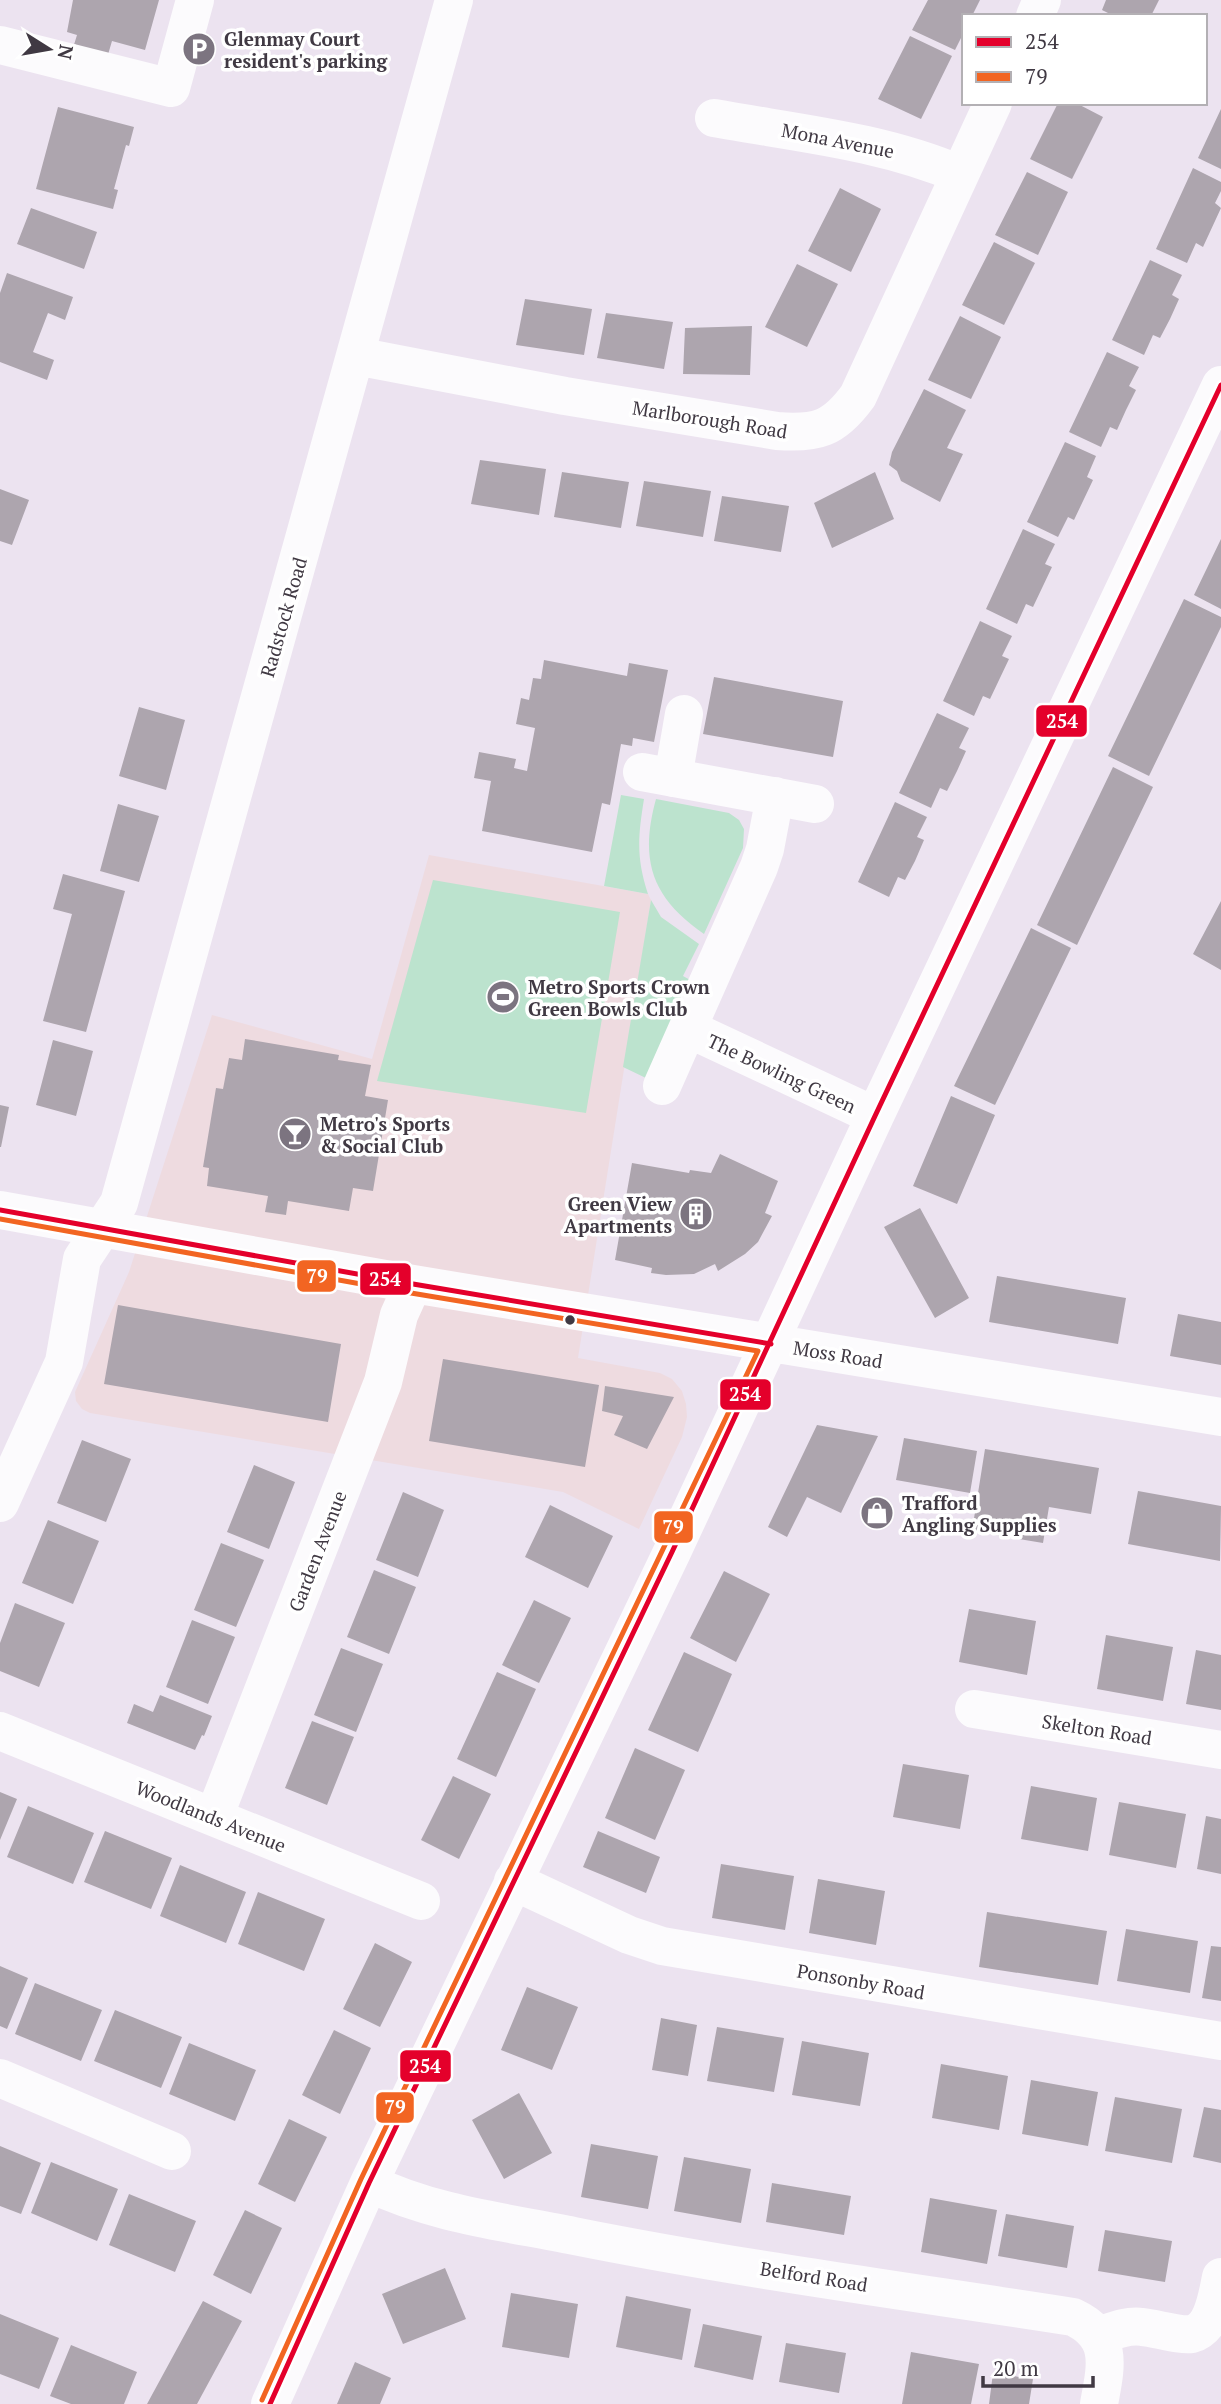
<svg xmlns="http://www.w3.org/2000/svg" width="1221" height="2404" viewBox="0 0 1221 2404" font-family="'PT Serif',serif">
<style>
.commercial{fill:#eedbe0}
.green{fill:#bce3ce}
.building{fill:#ada5ae}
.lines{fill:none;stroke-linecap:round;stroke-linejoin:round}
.minor{stroke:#fcfbfd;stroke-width:38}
.bus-1-casing{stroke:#fff;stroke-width:10}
.bus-2-casing{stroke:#fff;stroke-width:10}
.bus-1{stroke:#e4002b;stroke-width:5}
.bus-2{stroke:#f26522;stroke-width:5}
.bus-dot{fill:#403943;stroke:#fff;stroke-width:2.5}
.labels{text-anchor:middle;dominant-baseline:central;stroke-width:7;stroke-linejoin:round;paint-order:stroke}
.poi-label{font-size:19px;font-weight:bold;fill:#403943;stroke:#fff;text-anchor:start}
.street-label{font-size:19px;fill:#403943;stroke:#fff}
.line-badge{stroke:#fff;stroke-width:2.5}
.badge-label{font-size:19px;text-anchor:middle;font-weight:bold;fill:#fff}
</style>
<rect width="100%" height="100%" fill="#ece3f0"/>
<path class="commercial" d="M429 855 648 894 651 900 578 1358 660 1373 672 1379 682 1391 686 1404 687 1417 682 1437 639 1529 563 1492 90 1413 82 1409 76 1401 75 1392 129 1272 212 1015 372 1059Z"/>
<path class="green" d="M621 795 644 799C638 837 636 857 648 894L604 886Z
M656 799 729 813 739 820 744 829 743 848 704 934C652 898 639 861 656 799Z
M433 880 620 912 586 1113 377 1081Z
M651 900 661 917 699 944 683 976 692 981 648 1079 623 1067Z"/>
<path class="building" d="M73 0H159L145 50 112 41 107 58 73 48 77 35 67 32Z
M928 0H980L972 16H964V32L955 50 912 30Z
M1106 0H1159L1151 16H1114L1102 10Z
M910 36 952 56 921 119 878 99Z
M1058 103H1076L1103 117 1072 179 1030 159Z
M58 107 134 127 129 146 126 145 114 189 118 190 113 209 36 189Z
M1221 109V169L1198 158Z
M1193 168 1221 182V191L1215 203 1221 208 1203 247 1196 243 1187 263 1156 249Z
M1027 172 1068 192 1038 255 995 235Z
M840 188 881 209 851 272 808 251Z
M31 208 97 232 84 269 17 244Z
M994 242 1035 263 1004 325 962 305Z
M1150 260 1182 275 1172 295 1179 299 1170 319 1160 338 1153 335 1144 355 1112 340Z
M797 264 838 284 807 347 765 327Z
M7 273 73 297 65 320 48 313 33 352 54 360 47 380 0 362V293Z
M525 299 592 309 584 355 516 345Z
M606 313 673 322 664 369 597 358Z
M960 316 1001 337 971 399 928 380Z
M752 326 750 375 683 374 685 328Z
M1107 352 1139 367 1129 386 1136 390 1126 410 1117 430 1110 427 1101 447 1069 432Z
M924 389 966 410 947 448 963 454 940 502 901 481 897 471 889 465 892 452Z
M1065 442 1096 456 1087 477 1093 480 1074 520 1068 517 1058 537 1027 522Z
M480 460 546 469 539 515 471 504Z
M562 472 629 482 621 528 554 517Z
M875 472 894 519 832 548 814 503Z
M644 481 711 491 703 537 636 526Z
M0 489 29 500 12 545 0 541Z
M722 496 789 506 781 552 714 541Z
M1023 529 1055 544 1045 564 1052 567 1033 607 1026 604 1017 624 986 609Z
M1221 539V609L1194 595Z
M1184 599 1221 617V627L1149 776 1108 756Z
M980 621 1012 636 1002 656 1009 659 990 699 983 696 974 716 943 701Z
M544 660 627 676 629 663 668 670 654 742 633 738 632 746 621 744 610 805 602 803 592 852 482 831 491 781 474 778 479 752 516 759 514 768 527 771 535 728 516 724 521 698 529 700 533 678 541 679Z
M714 677 843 701 833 757 703 734Z
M139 707 185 720 166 790 119 776Z
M937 713 969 728 959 748 966 751 957 771 947 791 940 788 931 808 899 793Z
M1113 767 1153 787 1077 945 1037 925Z
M895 802 927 817 917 837 924 840 915 861 905 880 898 877 889 897 858 882Z
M118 804 159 816 139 882 100 871Z
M63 874 125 891 86 1032 43 1021 72 914 53 909Z
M1221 901V970L1193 954Z
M1031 928 1071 948 995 1105 954 1086Z
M245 1039 339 1055 338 1060 371 1065 365 1096 388 1100 373 1191 353 1188 349 1211 288 1201 286 1215 265 1212 268 1196 207 1186 209 1168 203 1167 216 1088 223 1089 229 1058 242 1060Z
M53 1040 93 1051 76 1116 36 1105Z
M951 1096 995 1115 957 1204 913 1186Z
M0 1105 9 1107 1 1147H0Z
M720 1154 778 1181 765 1213 772 1216 758 1242 745 1254 718 1271 715 1264 694 1274 666 1275 651 1273 652 1268 615 1260 632 1163 689 1173 690 1170 711 1173Z
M920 1208 969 1298 935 1318 884 1227Z
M997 1276 1126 1298 1118 1344 989 1322Z
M118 1305 341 1344 328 1422 104 1384Z
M1178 1314 1221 1322V1365L1170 1356Z
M443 1359 599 1385 585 1467 429 1441Z
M605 1386 674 1397 647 1449 614 1435 623 1416 602 1411Z
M817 1425 878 1436 841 1513 807 1497 787 1537 768 1527Z
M904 1438 977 1451 970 1493 896 1480Z
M82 1440 131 1459 106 1522 57 1503Z
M985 1449 1099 1468 1091 1514 1049 1507 1043 1543 972 1531Z
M254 1465 295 1482 269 1549 227 1532Z
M1138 1491 1221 1506 1220 1561 1128 1544Z
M403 1492 444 1510 418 1577 376 1560Z
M550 1505 613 1536 588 1588 525 1557Z
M48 1520 99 1541 73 1604 22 1583Z
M221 1543 264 1560 236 1627 194 1610Z
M374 1570 416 1587 389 1654 347 1637Z
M724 1571 770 1594 736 1662 690 1638Z
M534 1600 571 1618 539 1683 502 1665Z
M15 1603 65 1623 39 1687 0 1671V1643Z
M969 1609 1036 1621 1027 1675 959 1662Z
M192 1620 235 1637 208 1704 166 1687Z
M1106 1635 1173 1647 1163 1701 1097 1689Z
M341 1648 383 1664 356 1732 314 1715Z
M1196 1650 1221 1655V1710L1186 1704Z
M684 1652 732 1674 698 1752 648 1730Z
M497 1672 536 1689 496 1777 457 1759Z
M160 1695 212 1716 204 1736 202 1735 195 1750 127 1723 134 1704 153 1712Z
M312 1721 354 1737 327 1805 285 1788Z
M635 1748 685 1770 655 1840 605 1818Z
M903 1764 969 1775 960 1829 893 1817Z
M453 1776 491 1794 459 1859 421 1840Z
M1031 1786 1097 1798 1088 1851 1021 1839Z
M0 1792 17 1799 0 1840Z
M1119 1802 1186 1814 1176 1868 1109 1855Z
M28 1806 94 1833 73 1884 7 1857Z
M1206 1816 1221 1819V1874L1197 1869Z
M105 1831 172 1858 151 1909 84 1882Z
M598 1831 660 1857 646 1893 583 1867Z
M721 1864 794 1876 785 1930 712 1918Z
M180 1865 246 1892 226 1943 160 1916Z
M818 1879 885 1891 876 1945 809 1933Z
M258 1892 325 1919 304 1971 238 1944Z
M987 1912 1107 1931 1098 1985 979 1967Z
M1126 1929 1198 1941 1190 1993 1117 1981Z
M375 1943 412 1962 380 2027 343 2009Z
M1211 1946 1221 1947V2001L1202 1998Z
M0 1966 28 1978 7 2029 0 2026Z
M35 1983 102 2010 81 2061 15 2034Z
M527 1987 578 2007 552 2070 501 2050Z
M115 2010 182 2037 161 2088 94 2061Z
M661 2018 697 2025 688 2076 652 2070Z
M717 2027 784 2038 774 2092 707 2081Z
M334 2030 371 2048 340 2114 302 2095Z
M802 2041 869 2053 860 2106 792 2095Z
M189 2043 256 2070 235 2121 169 2094Z
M941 2064 1008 2076 999 2130 932 2118Z
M1031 2080 1098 2092 1088 2146 1022 2134Z
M519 2093 552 2153 504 2179 472 2120Z
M1115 2097 1182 2109 1172 2163 1105 2151Z
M1204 2107 1221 2110V2163L1193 2157Z
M289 2119 327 2137 295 2202 258 2184Z
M591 2144 658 2156 648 2209 581 2197Z
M0 2146 41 2163 21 2214 0 2206Z
M684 2157 751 2169 741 2223 674 2211Z
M51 2162 118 2189 97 2241 31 2213Z
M772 2183 851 2196 844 2235 766 2222Z
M129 2194 196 2221 175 2272 109 2245Z
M930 2198 997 2210 987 2264 921 2252Z
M245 2210 282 2228 251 2294 213 2275Z
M1006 2214 1074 2226 1067 2268 998 2256Z
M1105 2230 1172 2241 1165 2282 1098 2271Z
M445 2268 466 2319 403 2344 382 2294Z
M511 2293 578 2304 569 2358 502 2347Z
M626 2296 691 2309 682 2360 616 2347Z
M203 2301 242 2321 197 2404H147Z
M0 2314 59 2338 39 2389 0 2374Z
M703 2324 762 2336 753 2380 694 2367Z
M786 2343 846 2353 839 2393 779 2382Z
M71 2345 137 2372 124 2404H71L50 2396Z
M911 2352 979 2364 971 2404H902Z
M355 2362 391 2378 380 2404H337Z
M993 2373 1033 2379 1029 2404H989Z"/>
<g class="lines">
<path class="minor" d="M1035 16 1042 0
M0 45 171 88 195 0
M714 118C797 133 882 141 959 174
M356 356 565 396 777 431C817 434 834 429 858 396L993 103
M642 772 815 804
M673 778 684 714
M689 1029 875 1116
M662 1086 759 867 765 849 775 796
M0 1210 413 1284 1221 1417
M0 1503 64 1362 82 1259 119 1203 454 0
M974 1709 1221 1750
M0 1731 421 1901
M214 1817 383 1382 399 1315 413 1284
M513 1881 629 1935 662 1946 1221 2041
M0 2078 172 2151
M369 2183C433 2214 505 2222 574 2236 739 2269 906 2291 1073 2317 1114 2336 1106 2366 1099 2404
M1098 2336C1113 2331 1127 2325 1142 2327 1155 2328 1180 2336 1192 2334 1214 2328 1217 2295 1221 2277
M270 2404 369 2183 672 1552 875 1116 1221 385"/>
<defs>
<path id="bus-1" d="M0 1210 413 1284 771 1344
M270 2404 369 2183 672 1552 875 1116 1221 385"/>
<path id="bus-2" d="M0 1219 411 1293 758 1351 361 2179 262 2400"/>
</defs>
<use href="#bus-1" class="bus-1-casing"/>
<use href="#bus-2" class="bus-2-casing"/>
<use href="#bus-1" class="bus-1"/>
<use href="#bus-2" class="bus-2"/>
</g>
<defs>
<symbol id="parking-disc" viewBox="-11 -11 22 22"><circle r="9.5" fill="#7c7480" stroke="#fff"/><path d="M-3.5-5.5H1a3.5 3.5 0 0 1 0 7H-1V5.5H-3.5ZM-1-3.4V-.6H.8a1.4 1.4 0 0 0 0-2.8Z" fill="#fff"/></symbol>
<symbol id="stadium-disc" viewBox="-11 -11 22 22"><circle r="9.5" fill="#7c7480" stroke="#fff"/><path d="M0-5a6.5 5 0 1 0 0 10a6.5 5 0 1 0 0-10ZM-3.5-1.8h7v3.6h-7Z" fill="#fff"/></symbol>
<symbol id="bar-disc" viewBox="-11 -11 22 22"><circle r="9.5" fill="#7c7480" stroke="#fff"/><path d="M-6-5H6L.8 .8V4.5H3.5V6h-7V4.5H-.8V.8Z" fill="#fff"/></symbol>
<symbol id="building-disc" viewBox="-11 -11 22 22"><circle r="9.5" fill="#7c7480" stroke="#fff"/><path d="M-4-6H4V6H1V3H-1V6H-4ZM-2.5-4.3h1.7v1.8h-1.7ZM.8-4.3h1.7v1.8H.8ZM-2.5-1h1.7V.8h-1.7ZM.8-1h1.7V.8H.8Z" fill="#fff"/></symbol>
<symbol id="shop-disc" viewBox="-11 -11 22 22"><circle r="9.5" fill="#7c7480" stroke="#fff"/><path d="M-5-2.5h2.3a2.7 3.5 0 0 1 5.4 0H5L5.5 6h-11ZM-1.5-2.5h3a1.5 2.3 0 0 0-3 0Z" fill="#fff"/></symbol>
</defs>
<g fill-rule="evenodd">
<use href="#parking-disc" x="180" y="30" width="38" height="38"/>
<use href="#stadium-disc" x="484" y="978" width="38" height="38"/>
<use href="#bar-disc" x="276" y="1115" width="38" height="38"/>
<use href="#building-disc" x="677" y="1195" width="38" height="38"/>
<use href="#shop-disc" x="858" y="1494" width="38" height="38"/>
</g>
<circle class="bus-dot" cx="570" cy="1320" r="6"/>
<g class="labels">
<g class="poi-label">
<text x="224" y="38">Glenmay Court<tspan x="224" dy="22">resident's parking</tspan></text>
<text x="528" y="986">Metro Sports Crown<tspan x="528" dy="22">Green Bowls Club</tspan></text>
<text x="320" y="1123">Metro's Sports<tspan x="320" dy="22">&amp; Social Club</tspan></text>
<text x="672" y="1203" text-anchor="end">Green View<tspan x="672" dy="22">Apartments</tspan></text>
<text x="902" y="1502">Trafford<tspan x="902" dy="22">Angling Supplies</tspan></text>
</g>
<g class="street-label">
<text transform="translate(838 140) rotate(11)">Mona Avenue</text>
<text transform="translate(710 419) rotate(9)">Marlborough Road</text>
<text transform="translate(283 617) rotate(-74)">Radstock Road</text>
<text transform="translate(782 1073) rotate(25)">The Bowling Green</text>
<text transform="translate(838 1354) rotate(9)">Moss Road</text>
<text transform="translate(317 1551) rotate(-69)">Garden Avenue</text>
<text transform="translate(1097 1729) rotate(9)">Skelton Road</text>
<text transform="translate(211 1816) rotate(22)">Woodlands Avenue</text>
<text transform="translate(861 1981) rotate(10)">Ponsonby Road</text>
<text transform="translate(814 2276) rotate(9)">Belford Road</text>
</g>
</g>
<g class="line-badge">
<rect x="1035" y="704" width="53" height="34" rx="7" fill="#e4002b"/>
<rect x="296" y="1259" width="41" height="34" rx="7" fill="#f26522"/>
<rect x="359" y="1262" width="53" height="34" rx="7" fill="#e4002b"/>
<rect x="719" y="1378" width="53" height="33" rx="7" fill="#e4002b"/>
<rect x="653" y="1510" width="41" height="34" rx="7" fill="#f26522"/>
<rect x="399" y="2049" width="53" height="34" rx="7" fill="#e4002b"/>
<rect x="375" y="2091" width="40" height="33" rx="7" fill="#f26522"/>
</g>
<g class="badge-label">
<text x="1062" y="728">254</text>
<text x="317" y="1283">79</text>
<text x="385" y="1286">254</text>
<text x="745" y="1401">254</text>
<text x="673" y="1534">79</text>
<text x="425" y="2073">254</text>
<text x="395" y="2114">79</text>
</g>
<rect x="962" y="14" width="245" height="91" fill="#ffffff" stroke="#b3b0b4" stroke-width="2"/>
<rect x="976" y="37" width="35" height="10" fill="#e4002b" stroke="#b3b0b4" stroke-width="2"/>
<text x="1025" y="49" font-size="21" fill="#403943">254</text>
<rect x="976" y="72" width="35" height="10" fill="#f26522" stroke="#b3b0b4" stroke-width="2"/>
<text x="1025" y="84" font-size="21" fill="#403943">79</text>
<g transform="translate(49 49) rotate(101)" stroke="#ffffff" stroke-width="5" paint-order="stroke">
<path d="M0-5L12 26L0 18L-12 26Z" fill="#403943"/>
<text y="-10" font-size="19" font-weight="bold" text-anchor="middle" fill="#403943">N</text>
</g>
<path d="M983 2376v10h110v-10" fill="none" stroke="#403943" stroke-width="3.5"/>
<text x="993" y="2376" font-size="21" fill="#403943" stroke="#ffffff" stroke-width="5" paint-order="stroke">20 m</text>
</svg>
